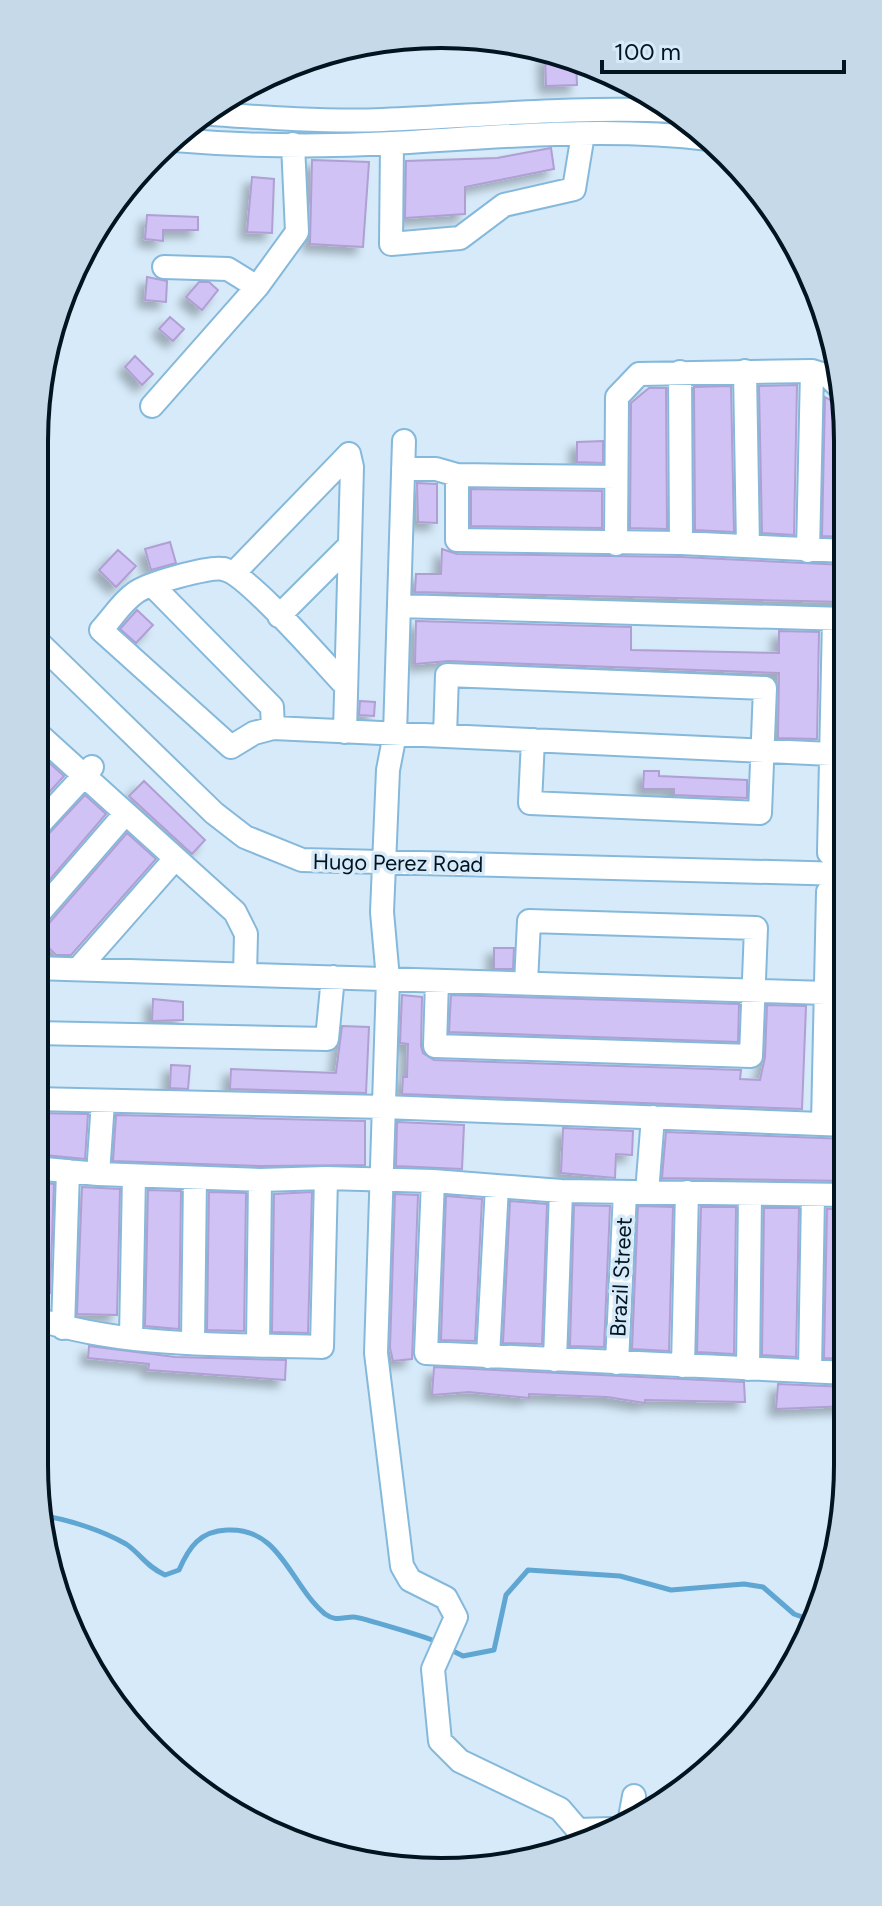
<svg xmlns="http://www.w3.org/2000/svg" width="882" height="1906" viewBox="0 0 882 1906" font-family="Figtree,sans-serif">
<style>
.green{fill:#f2a6be}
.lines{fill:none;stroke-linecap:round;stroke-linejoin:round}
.stream{stroke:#60a6d3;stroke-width:5}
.building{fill:#d1c2f6;stroke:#af9fd2;stroke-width:2;filter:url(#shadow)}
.minor-casing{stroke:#85b9db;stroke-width:26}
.minor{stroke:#fff;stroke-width:22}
.labels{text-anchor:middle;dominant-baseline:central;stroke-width:7;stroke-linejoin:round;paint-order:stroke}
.street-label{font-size:22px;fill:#021420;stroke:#d6eaf9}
.rim{fill:none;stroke:#021420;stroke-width:4}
</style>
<defs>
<filter id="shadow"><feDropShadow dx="-7" dy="7" stdDeviation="4" flood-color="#0004"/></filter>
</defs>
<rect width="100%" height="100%" fill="#d6eaf9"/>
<path class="green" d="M837 1030H847V1112H834Z"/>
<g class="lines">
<path class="stream" d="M43 1516C68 1519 103 1531 126 1544 140 1553 144 1565 165 1575L179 1570C189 1547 200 1531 227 1530 281 1527 290 1585 325 1614 336 1622 343 1617 354 1617 359 1617 433 1639 437 1642
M449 1649 463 1656 494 1650 506 1595 528 1570 620 1576 671 1590 744 1584 763 1587 794 1614 816 1622"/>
</g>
<path class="building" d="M545 55 576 61 577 85 546 86Z
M551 148 554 169 465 187V214L405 218 406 161 497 158Z
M312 160 369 162 363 247 310 244Z
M252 177 274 179 272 233 247 232Z
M147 215 198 217V230H163V241L145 239Z
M147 277 167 281 166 302 145 300Z
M199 282H209L218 290 202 310 186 297Z
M170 317 184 329 173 341 159 329Z
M135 356 153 374 142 385 125 367Z
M797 385 794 535 762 533 759 386Z
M731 386 734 532 695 530 694 387Z
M649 388H666L667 529 630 528 631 403Z
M825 397 837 404V417H845V537L822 536Z
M603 441V463L577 462V442Z
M417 483 437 484V523L418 522Z
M471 489 602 491V528L471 526Z
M170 542 176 563 151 570 145 549Z
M442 549 457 554 681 557 845 565V602L415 592 416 574H441Z
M118 550 136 566 116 587 99 570Z
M137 610 153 625 136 643 120 629Z
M416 621 631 627V650L779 653V631L819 632 817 739 778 738 779 673 448 661 415 664Z
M360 701 375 702 374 716 359 715Z
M36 751 64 776 34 809V753Z
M644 771H659V776L747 780V798L674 795V789H643Z
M144 781 205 840 192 854 129 796Z
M85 795 106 814 34 898V844L44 839Z
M127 833 156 859 71 955H56L34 933 45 928Z
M494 948H514L513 969H494Z
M402 995 422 997 421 1046 423 1053 434 1060 741 1070 740 1079 760 1080 765 1057 767 1005 806 1006 802 1109 402 1094 403 1077H407L408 1044 400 1043Z
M451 995 739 1004 738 1042 449 1032Z
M153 999 183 1002V1020L152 1021Z
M342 1026 369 1027 366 1093 230 1089 231 1069 336 1073Z
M171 1065 190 1066 188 1089 170 1088Z
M34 1113 88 1114 85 1159 34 1154Z
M116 1115 365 1121V1165L260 1166 113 1161Z
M397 1122 464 1125 462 1169 396 1166Z
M563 1128 633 1131 632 1155 616 1154 615 1178 561 1173Z
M666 1132 847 1139V1181L662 1178Z
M34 1182 54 1184 50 1293 34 1292Z
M82 1187 120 1189 117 1315 77 1314Z
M148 1190 181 1191 179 1329 145 1326Z
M209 1192 246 1193 244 1331 207 1330Z
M312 1192 308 1333 272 1332 274 1194Z
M395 1194 418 1195 412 1359 393 1361 390 1348Z
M446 1196 482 1199 475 1341 441 1340Z
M510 1201 547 1204 542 1344 503 1343Z
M574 1205 610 1206 604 1347 570 1346Z
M638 1206 673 1207 669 1351 632 1349Z
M701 1207H736L734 1354 697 1352Z
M764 1208H799L796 1357 762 1355Z
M827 1209H847L848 1359 824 1358Z
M89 1346 175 1357 286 1360 285 1380 148 1370 149 1364 88 1358Z
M434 1367 744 1382 745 1402 645 1400V1403L607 1397 529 1394V1398L469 1392 432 1395Z
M778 1384 848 1387V1406L776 1409Z"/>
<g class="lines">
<defs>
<path id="minor" d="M212 114C269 118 326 122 383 120 481 116 578 106 676 111
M174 140C246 146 321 147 393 143 498 137 604 126 709 139
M392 143 391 244 460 238 504 205 574 189 583 134
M164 267 228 269 257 287
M745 371 748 546
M680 372 681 543
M152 406 257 287 297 232 293 144
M404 441 395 734 388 770 382 912 388 979 376 1353 402 1566 410 1580 446 1598 456 1617 433 1669 440 1741 460 1761 560 1809 578 1830 579 1840
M403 469H436L457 475 616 477
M457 475V540L681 543 845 551
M616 544 617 397 639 374 812 371 828 376 844 392
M808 551 812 371
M234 573 349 454
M152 585 272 707 273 728
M399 606 845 619
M279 616 350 545
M34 638 214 813 245 837 302 860 846 874
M344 684C324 663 246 572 223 569 209 566 146 584 135 593 122 602 112 618 101 630L231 747 254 733 273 728 831 754
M345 732 352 467 349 454
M445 736 447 675 765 688 760 813 530 803 533 740
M34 737 37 733 235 912 246 934 245 974
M34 830 92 767
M829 853 834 619
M34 919 125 814
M34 968 826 993
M78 969 174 860
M437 981 435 1046 751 1056 756 928 529 921 526 983
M34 1033 327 1039 333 977
M34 1099 384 1107 847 1125
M823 1123 828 892
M34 1168 98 1174 260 1180 326 1178 433 1181 561 1191 847 1195
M98 1174 103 1102
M433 1181 426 1353 848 1373
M647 1192 653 1117
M34 1318C124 1348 228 1344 322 1347L326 1178
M63 1328 68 1171
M131 1337 134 1176
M193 1341 195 1178
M258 1345 260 1180
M488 1357 497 1186
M555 1360 561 1191
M617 1363 625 1192
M683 1366 687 1192
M748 1369 750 1196
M810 1371 813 1195
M629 1823 634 1796
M578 1830 611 1829"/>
</defs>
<use href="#minor" class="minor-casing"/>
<use href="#minor" class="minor"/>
</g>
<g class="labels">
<g class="street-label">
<text transform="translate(398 863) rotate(1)">Hugo Perez Road</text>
<text transform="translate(621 1277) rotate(-87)">Brazil Street</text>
</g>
</g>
<path d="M0 0H882V1906H0ZM441 48H441A393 393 0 0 1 834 441V1465A393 393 0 0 1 441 1858H441A393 393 0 0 1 48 1465V441A393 393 0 0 1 441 48Z" fill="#c5d9e8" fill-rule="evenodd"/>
<path class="rim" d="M441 48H441A393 393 0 0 1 834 441V1465A393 393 0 0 1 441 1858H441A393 393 0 0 1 48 1465V441A393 393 0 0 1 441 48Z"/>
<path d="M602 60v12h242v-12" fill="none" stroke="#021420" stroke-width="4"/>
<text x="614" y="60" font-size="24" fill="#021420" stroke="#d6eaf9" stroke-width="6" paint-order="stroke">100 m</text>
</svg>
